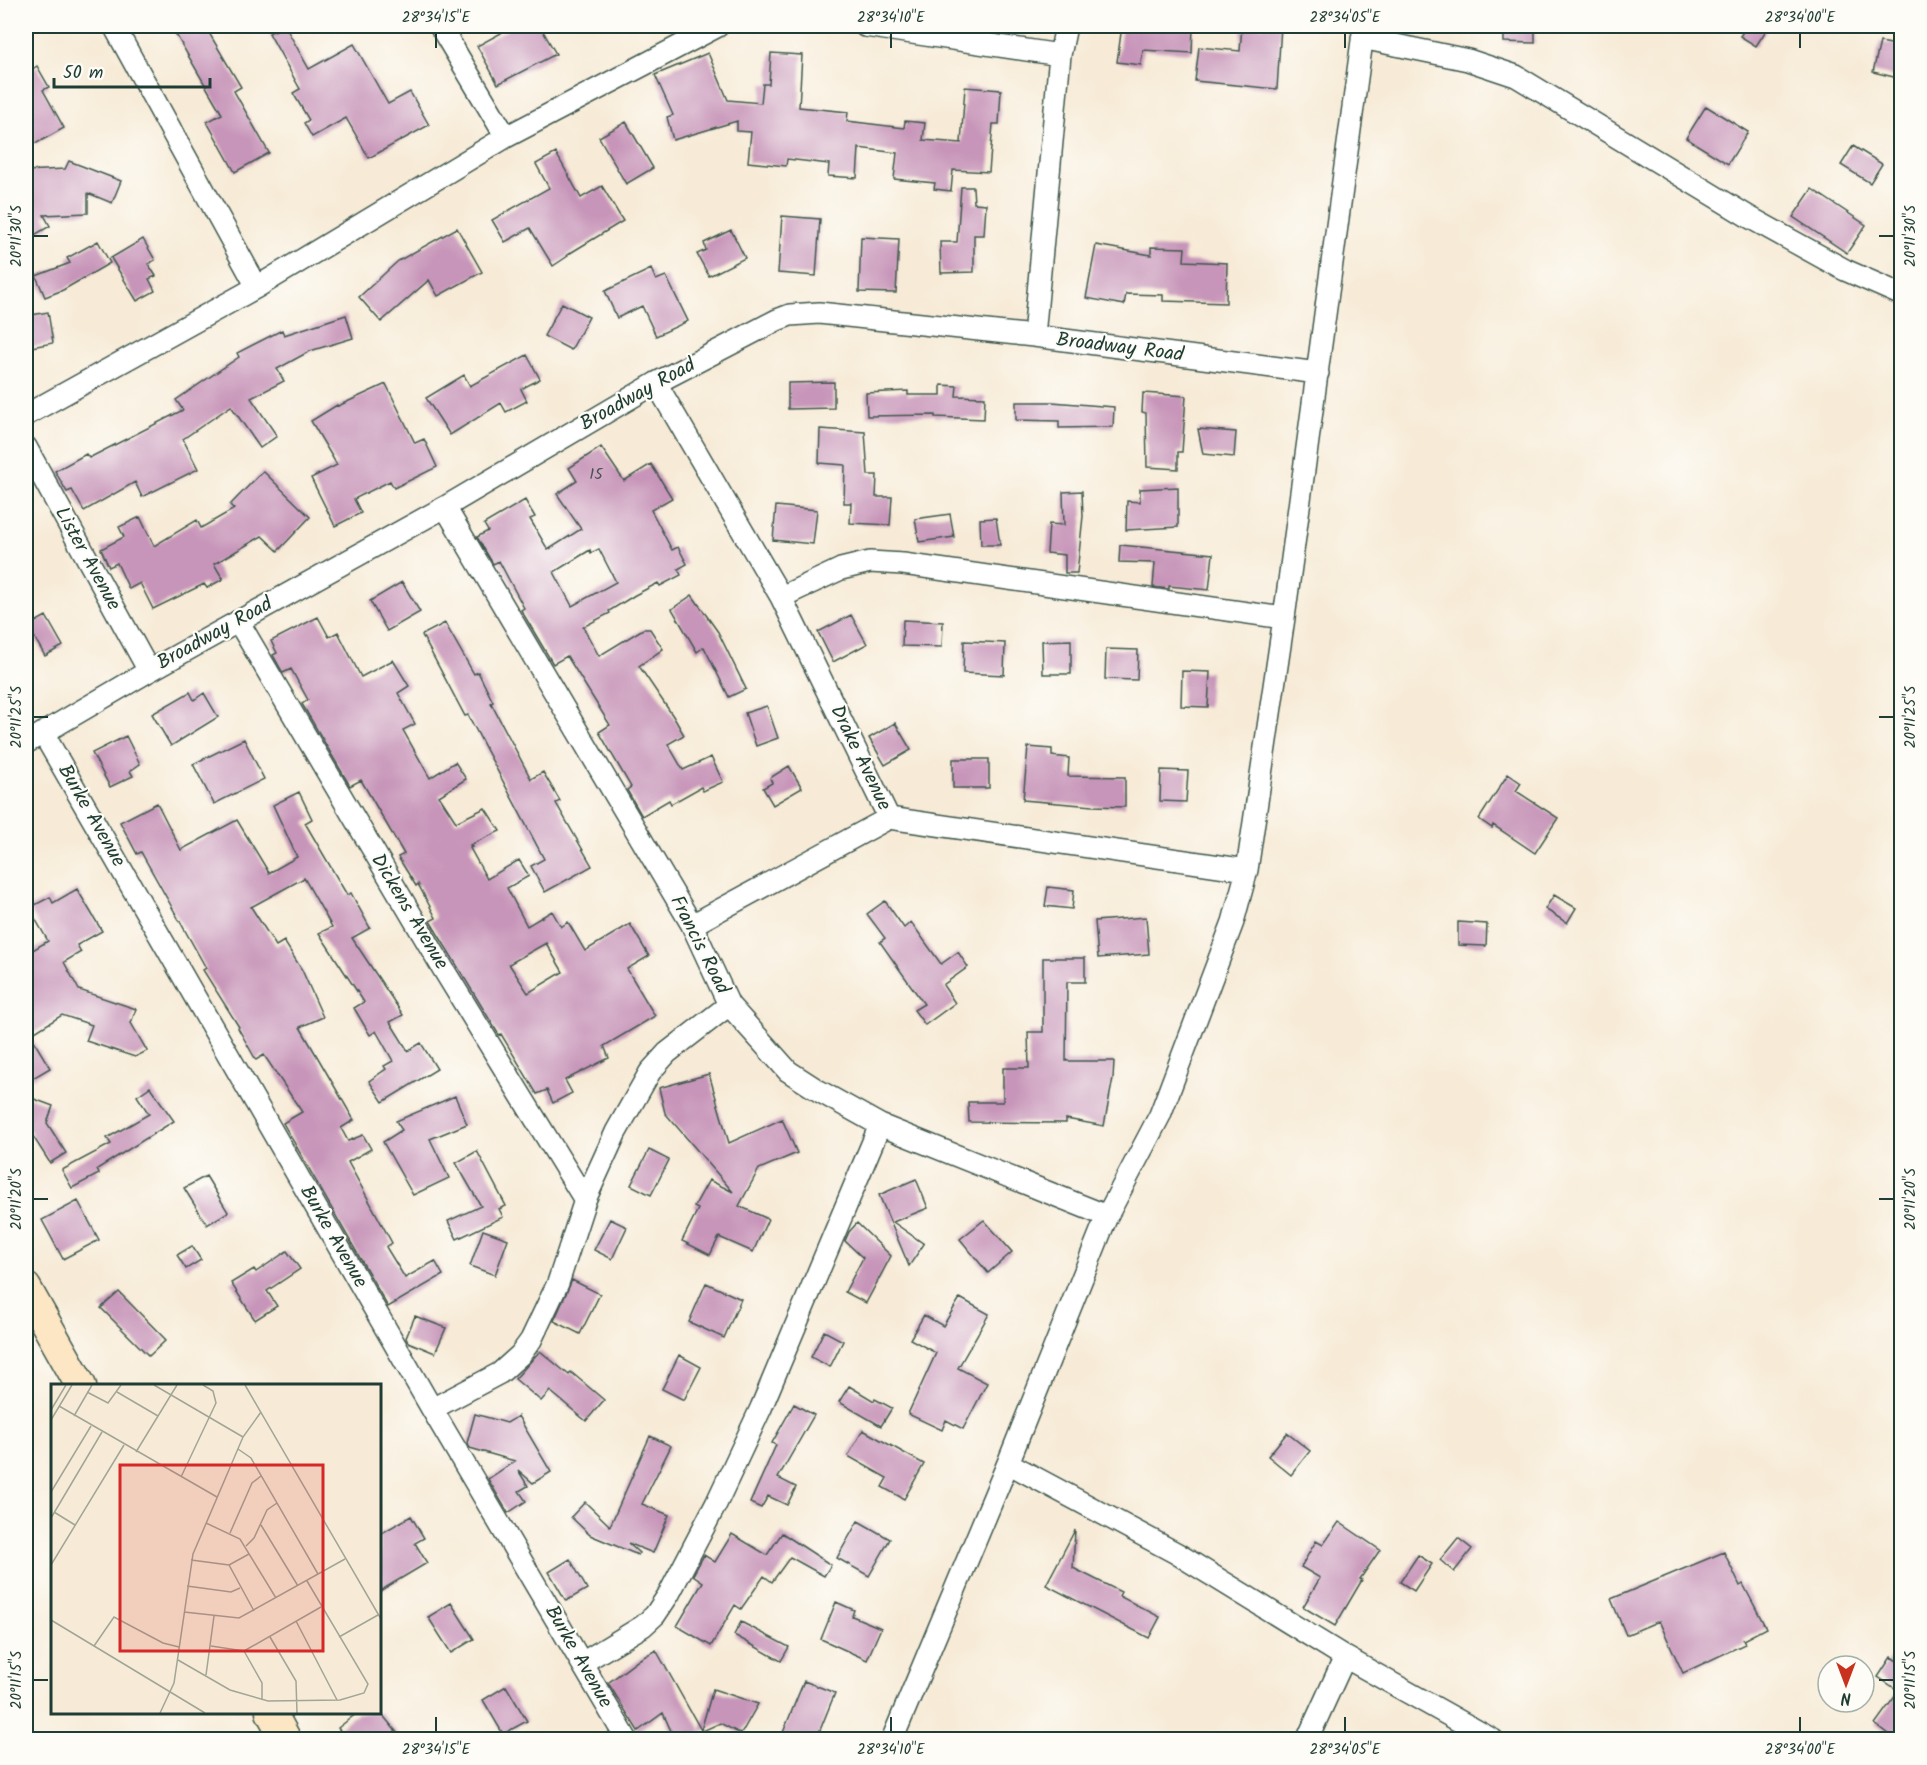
<svg xmlns="http://www.w3.org/2000/svg" width="1927" height="1765" viewBox="0 0 1927 1765" font-family="Kalam,sans-serif">
<style>
.building{fill:#c795b9;fill-rule:evenodd}
.lines{fill:none;stroke-linecap:round;stroke-linejoin:round}
.street-casing{stroke:#3f574c;stroke-width:24}
.secondary-casing{stroke:#3f574c;stroke-width:33}
.street{stroke:#fff;stroke-width:21}
.secondary{stroke:#fce6c4;stroke-width:30}
.ticks{fill:none;stroke:#1f3d34;stroke-width:2}
.labels{text-anchor:middle;dominant-baseline:central;stroke-width:4.5;stroke-linejoin:round;paint-order:stroke}
.number-label{font-size:16px;fill:#495355}
.street-label{font-size:20px;fill:#1f3d34;stroke:#fdfcf7}
.inset-road{fill:none;stroke:#a1a596;stroke-width:1.5}
.view{fill:#d62828;fill-opacity:0.15;stroke:#d62828;stroke-width:3}
.inset-edge{fill:none;stroke:#1f3d34;stroke-width:3}
.neatline{fill:none;stroke:#1f3d34;stroke-width:2}
.ticks-label{font-size:15px;text-anchor:middle;fill:#1f3d34}
</style>
<rect width="100%" height="100%" fill="#fdfcf7"/>
<filter id="ink" filterUnits="userSpaceOnUse"><feTurbulence type="fractalNoise" baseFrequency=".0167" numOctaves="2"/><feDisplacementMap in="SourceGraphic" scale="12" xChannelSelector="R" yChannelSelector="G"/><feConvolveMatrix kernelMatrix="1 2 1 2 8 2 1 2 1" color-interpolation-filters="sRGB"/></filter>
<filter id="wash" filterUnits="userSpaceOnUse"><feTurbulence type="fractalNoise" baseFrequency=".008" numOctaves="4" result="noise"/><feDisplacementMap in="SourceGraphic" scale="24" xChannelSelector="R" yChannelSelector="G"/><feGaussianBlur stdDeviation="1.35" result="paint"/><feColorMatrix in="noise" values="0 0 0 0 0 0 0 0 0 0 0 0 0 0 0 0 0 1.4 0 .05"/><feComposite in="paint" operator="in"/></filter>
<g filter="url(#wash)">
<rect width="100%" height="100%" fill="#f7ebd7"/>
<g id="blocks">
<path class="building" d="M171 26H205L241 87 234 91 269 153 235 172 207 122 222 114Z
M285 26 309 69 354 44 388 104 410 92 429 125 369 158 346 118 312 137 304 123 309 120 293 93 300 89 269 33Z
M514 26H540L556 54 498 84 477 46Z
M1122 26H1193L1192 53 1143 50 1141 65 1117 62Z
M1242 26H1281L1277 89 1195 81 1199 47 1240 51Z
M1504 26H1535V43L1504 42Z
M1747 26H1769L1756 46 1740 36Z
M1880 42 1902 46V79L1873 72Z
M708 53 728 100 761 103 763 84H769L771 53 802 55 799 107 848 112 847 121 904 128 905 121 925 123 923 140 961 143 965 87 1001 90 999 124H993L989 172 953 170 951 191 934 189 935 183 894 179 897 153 859 148 857 178 828 176 829 164 787 159 786 166 748 162 751 132 737 131V121L673 140 667 117 673 115 655 75Z
M26 60 31 70 37 66 49 87 43 90 64 128 37 143H30L26 135Z
M1706 106 1748 132 1728 164 1686 138Z
M626 122 653 168 626 184 599 137Z
M1853 146 1882 164 1870 183 1841 165Z
M556 153 581 198 602 186 623 221 567 255 568 256 553 266 530 228 505 242 492 220 549 188 536 164Z
M69 161 121 181 112 203 88 193V213L44 215 50 226 26 240V171L65 169Z
M961 187H973L974 203 986 204 984 235H974V272L941 273 940 242H957Z
M1812 189 1866 225 1847 253 1793 217Z
M782 216 820 219 816 276 778 273Z
M457 228 482 272 438 296 429 280 381 322 359 297 398 261Z
M731 230 745 258 709 276 697 254 706 250 704 243Z
M861 237 899 239 896 293 859 292Z
M143 239 155 260 148 264 156 276 149 279 155 291 137 301 111 258Z
M98 241 110 263 63 290 45 297 36 276 70 263 67 258Z
M1096 245 1151 255V247L1185 248 1184 261 1227 263 1226 303 1163 301V295L1126 294 1124 305 1086 298Z
M651 269 656 280 666 276 688 321 656 336 642 306 617 318 605 291Z
M562 303 589 317 571 350 544 336Z
M48 312 53 343 26 348V316Z
M346 315 353 338 310 351 277 369 284 381 251 398 277 436 260 448 231 406 183 439 198 469 142 497 135 482 84 511 72 490 67 492 55 471 86 454 89 458 183 410 176 400 239 357 237 353 282 330 284 335Z
M527 355 540 379 521 389 527 401 506 412 501 403 450 435 426 398 464 375 470 386Z
M834 382V408L788 409V383Z
M386 384 415 443 424 439 437 467 394 488 390 481 354 499 361 513 335 526 311 478 337 465 311 421 337 405 338 406Z
M941 385 957 386 956 396 985 397 984 419 935 417V415L867 416 866 393 908 391V395H941Z
M1143 393 1186 396 1182 452H1178V469L1147 467 1146 413 1142 412Z
M1016 402H1052L1114 407 1113 427 1059 428V421L1016 420Z
M820 429 865 432 868 475H877L876 497H892L890 525 850 523 851 503H844L845 465 819 463Z
M1198 429 1236 432 1234 457 1203 454Z
M601 447 624 481 651 464 672 498 651 510 672 550 678 547 687 564 678 569 681 575 660 586 658 583 635 595 609 611 610 613 583 627 599 656 643 629H650L663 649 639 666 673 716 684 735 668 744 683 770 711 757 723 782 703 791 701 787 671 804 669 800 642 816 627 790 631 787 599 732 610 725 567 656 553 664 521 610 524 608 499 561 493 564 477 537 488 531 484 524 525 500 535 517 530 519 548 550 581 529 557 494 577 481 569 468ZM599 549 616 582 572 606 554 572 590 550 591 553Z
M263 471 310 517 278 551 262 536 214 564 223 579 207 588 204 584 153 609 140 583 129 589 117 563 109 567 101 549 124 537 119 527 140 517 154 546 197 520 201 528 234 509 230 505Z
M1178 487V527L1126 530 1127 501 1140 502V489Z
M1082 491 1083 516 1077 573H1065V555L1047 553 1049 524 1064 525 1063 492Z
M776 506 817 510 813 544 773 540Z
M950 514 954 537 919 542 915 519Z
M996 518 1000 545H981L980 519Z
M1120 545 1213 554 1209 590 1169 586V589L1153 587 1155 563 1119 562Z
M402 582 420 612 387 631 370 601Z
M692 595 718 632 746 689 729 697 704 647 697 652 672 609Z
M851 615 867 644 833 662 818 632Z
M46 616 63 646 45 656 28 626Z
M318 617 329 637 338 632 361 677 393 660 409 686 398 693 415 724 403 730 430 778 455 762 466 779 439 796 456 822 485 808 500 831 470 845 472 847 470 848 487 879 519 860 529 876 507 888 527 926 552 911 561 927 568 922 585 951 630 924 649 956 627 969 655 1016 604 1046 609 1058 565 1080 572 1093 553 1103 547 1090 537 1094 501 1034 499 1035 430 921 436 918 418 884 416 886 398 857 404 854 361 780 350 786 302 704 308 700 291 669 283 673 273 655 277 653 271 641ZM546 943 563 972 528 993 509 964Z
M903 620 943 622 942 647 902 646Z
M445 623 474 674 478 672 493 702 491 703 531 779 543 772 560 801 556 803 592 866 545 892 531 866 544 859 468 715 465 716 422 635Z
M1071 640V674H1043L1042 641Z
M964 641 1005 643 1004 675 963 673Z
M1106 649 1138 650 1137 680 1105 679Z
M1182 671 1210 672 1208 707 1181 706Z
M190 692 194 700 204 693 218 717 171 746 152 714Z
M767 706 778 738 756 746 745 713Z
M895 723 911 750 885 765 869 738Z
M126 736 140 764 130 771 133 776 110 787 92 753Z
M244 739 264 779 214 804 193 764Z
M1028 747 1052 749V756L1069 758 1068 776 1125 777V807L1093 806 1023 800Z
M953 759H989V788H953Z
M789 766 802 788 773 805 763 788 772 783 770 778Z
M1161 770 1188 771 1186 802 1160 801Z
M1508 774 1521 783 1516 791 1558 818 1535 853 1493 825 1492 828 1479 819Z
M299 792 312 819 305 823 347 895 351 893 370 928 352 938 403 1015 390 1022 408 1051 421 1043 437 1069 383 1102 369 1081 386 1069 384 1066 393 1061 376 1031 370 1035 354 1008 364 1002 319 933 332 927 304 878 251 907 276 946 284 941 302 970 323 1017 300 1027 354 1120 341 1128 348 1141 363 1135 371 1149 348 1162 392 1243 386 1247 405 1278 435 1261 443 1275 388 1307 283 1123 302 1112 264 1055 256 1060 238 1028 239 1027 203 970 206 968 141 852 137 854 120 822 157 803 181 850 237 820 269 873 297 857 273 805Z
M1048 887 1074 890 1072 909 1045 906Z
M77 889 102 931 77 945 81 952 64 962 79 990 136 1009 131 1023 147 1051 135 1057 86 1041 92 1025 62 1015 30 1035 50 1068 33 1078 26 1066V954L48 941 29 908 50 897 53 903Z
M1554 895 1576 908 1567 923 1545 909Z
M885 901 904 928 911 922 941 964 958 952 968 967 943 985 955 1003 925 1025 914 1010 924 1004 880 942 885 938 867 914Z
M1146 917 1149 954 1098 958 1095 921Z
M1458 922 1487 924 1486 946 1458 945Z
M1043 958H1085V982H1067L1066 1061H1114L1113 1078 1104 1126 1066 1119V1123L969 1122 968 1102H1003V1068H1029L1028 1032H1043Z
M709 1074 729 1143 782 1119 797 1153 759 1169 739 1206 768 1219 753 1252 719 1237 710 1255 682 1241 698 1209 694 1207 709 1180 733 1192 665 1113 659 1088Z
M150 1087 174 1121 97 1169 99 1174 72 1188 62 1170 111 1144 107 1138 149 1114 137 1096Z
M26 1096 53 1106 47 1123 66 1153 50 1163 29 1130 26 1128Z
M455 1096 467 1124 430 1139 449 1178 413 1195 383 1142 402 1130 396 1121Z
M649 1150 669 1160 651 1195 631 1185Z
M477 1151 506 1206 499 1209 503 1217 457 1239 448 1221 481 1206 456 1163Z
M206 1176 228 1212 207 1225 184 1188Z
M916 1179 928 1208 893 1222 924 1244 909 1266 879 1195Z
M78 1201 99 1240 63 1259 42 1220Z
M610 1219 627 1227 612 1259 594 1250Z
M984 1220 1012 1252 988 1273 960 1239Z
M857 1223 891 1256 866 1303 845 1292 863 1258 845 1241 849 1232Z
M483 1230 508 1239 495 1275 470 1266Z
M192 1246 201 1260 186 1269 177 1255Z
M287 1251 300 1269 267 1291 277 1306 255 1320 231 1283 254 1269 256 1272Z
M572 1280 600 1294 580 1334 554 1321Z
M706 1283 741 1299 724 1338 689 1322Z
M119 1292 166 1340 149 1356 101 1308Z
M960 1298 989 1314 958 1368 987 1383 963 1429 946 1420 942 1430 908 1414 936 1353 910 1339 924 1315 943 1326Z
M415 1316 446 1328 435 1353 408 1342 406 1338Z
M824 1331 843 1341 830 1367 811 1357Z
M540 1351 569 1375 571 1372 604 1400 586 1421 550 1391 541 1401 515 1379Z
M679 1355 701 1367 684 1400 662 1389Z
M849 1386 874 1401 875 1399 892 1408 881 1426 839 1402Z
M794 1404 814 1415 778 1478 796 1487 787 1505 768 1496 761 1508 750 1503 776 1445 772 1443Z
M475 1414 507 1423 518 1416 551 1472 533 1483 518 1470 528 1486 519 1491 526 1501 508 1513 488 1479 515 1461 470 1448 467 1443Z
M863 1430 924 1464 904 1499 882 1487 887 1478 848 1456Z
M1287 1433 1310 1451 1291 1475 1268 1456Z
M650 1436 671 1446 642 1504 669 1515 653 1553 628 1543 639 1553 638 1555 590 1535 571 1517 585 1502 610 1526Z
M411 1516 424 1538 415 1543 427 1563 380 1591V1534Z
M858 1521 890 1539 869 1576 837 1558Z
M1339 1522 1380 1550 1360 1579 1362 1580 1335 1626 1303 1607 1320 1578 1301 1567 1316 1541 1323 1545Z
M1075 1530 1073 1568 1121 1592 1119 1596 1160 1617 1149 1638 1046 1585Z
M782 1533 831 1565 824 1576 790 1557 772 1582 764 1576 741 1609 735 1605 711 1646 677 1626 703 1582 693 1575 704 1555 715 1562 732 1534 767 1555Z
M1458 1538 1472 1549 1454 1572 1440 1560Z
M1724 1552 1740 1586 1743 1584 1766 1628 1743 1640 1745 1644 1683 1673 1659 1621 1626 1635 1611 1599Z
M1418 1555 1432 1564 1414 1591 1400 1582Z
M570 1559 587 1589 566 1601 549 1572Z
M836 1602 854 1610 852 1616 881 1628 867 1660 821 1639Z
M451 1603 474 1639 451 1653 428 1617Z
M741 1622 789 1647 781 1661 734 1635Z
M656 1650 701 1730 713 1689 758 1704 741 1734 720 1723 683 1740H675L663 1713 638 1731 608 1683 640 1659Z
M1891 1657 1902 1664V1740H1896L1875 1724 1899 1691 1878 1677Z
M804 1681 835 1693 816 1740H780Z
M506 1686 527 1721 503 1734 483 1700Z
M357 1713H381L403 1740H348L338 1728Z"/>
</g>
</g>
<g filter="url(#ink)">
<use href="#blocks" fill-opacity="0" stroke="#3f574c" stroke-width="1.5"/>
<g class="lines">
<defs>
<path id="street" d="M114 26 257 287
M440 26 506 137
M865 26 1060 55
M1362 38 1468 60 1516 76 1749 217 1845 270 1902 295
M1034 336 1060 55 1066 26
M656 383 781 597 889 818 1247 870
M26 415 257 287 506 137 718 26
M26 447 149 671
M445 507 692 925 729 1005 788 1071 819 1091 880 1125 1107 1216
M781 597 841 569 870 562 903 564 1284 618
M238 621 445 972 585 1200
M43 733 432 1409 627 1740
M26 743 149 671 445 507 656 383 777 320 790 315 819 313 1034 336 1318 373
M692 925 889 818
M432 1409 500 1373 520 1355 531 1340 558 1283 585 1200 616 1132 650 1072 667 1053 729 1005
M1008 1463 1176 1553 1345 1657 1493 1740
M582 1663 643 1626 655 1615 669 1594 716 1504 761 1408 880 1125
M892 1740 1008 1463 1107 1216 1160 1115 1233 922 1247 870 1284 618 1364 26
M1307 1740 1345 1657"/>
<path id="secondary" d="M26 1288 81 1386
M271 1712 286 1740"/>
</defs>
<use href="#street" class="street-casing"/>
<use href="#secondary" class="secondary-casing"/>
<use href="#street" class="street"/>
<use href="#secondary" class="secondary"/>
</g>
</g>
<path class="ticks" d="M436 33V48M891 33V48M1345 33V48M1800 33V48M33 236H48M1879 236H1894M33 717H48M1879 717H1894M33 1199H48M1879 1199H1894M33 1680H48M1879 1680H1894M436 1717V1732M891 1717V1732M1345 1717V1732M1800 1717V1732"/>
<g class="labels">
<g class="number-label">
<text x="596" y="474">15</text>
</g>
<g class="street-label">
<text transform="translate(1120 348) rotate(7)">Broadway Road</text>
<text transform="translate(638 395) rotate(-29)">Broadway Road</text>
<text transform="translate(87 559) rotate(61)">Lister Avenue</text>
<text transform="translate(215 634) rotate(-29)">Broadway Road</text>
<text transform="translate(860 758) rotate(64)">Drake Avenue</text>
<text transform="translate(91 816) rotate(60)">Burke Avenue</text>
<text transform="translate(409 912) rotate(59)">Dickens Avenue</text>
<text transform="translate(699 945) rotate(63)">Francis Road</text>
<text transform="translate(333 1237) rotate(60)">Burke Avenue</text>
<text transform="translate(578 1657) rotate(60)">Burke Avenue</text>
</g>
</g>
<g transform="translate(51 1384)">
<rect width="330" height="330" fill="#f7ebd7"/>
<path class="inset-road" d="M103 1 192 53M194 1 330 235M36 8 57 19 70 1M66 8 107 32M8 22 166 113M0 26 15 1M23 32 41 1M0 36 21 1M187 65 200 74 267 190M85 68 126 1M130 93 165 19 162 7 152 1M0 108 40 42M3 128 24 141M0 134 51 48M155 139 189 155 225 214M210 141 247 202M179 149 201 99 210 92M195 162 203 154 216 126 226 119M140 176 178 181 203 227M0 181 73 61M178 181 198 170M136 202 180 208 189 204M133 228 188 234 294 175M0 236 154 329M245 237 286 316M219 253 245 297 246 329M288 253 327 231M43 262 63 233 112 259 128 263M160 262 193 267 270 223M193 267 211 299V316M127 276 179 306 217 317 289 316 313 309 317 300 256 197M155 291 163 232M109 329 123 299 142 170 192 53 210 28"/>
<path class="view" d="M69 81H272V267H69Z"/>
<rect width="330" height="330" class="inset-edge"/>
</g>
<rect width="1927" height="1765" fill="none" stroke="#fdfcf7" stroke-width="66"/>
<g transform="translate(1846 1684) rotate(180)"><circle r="28" fill="#fdfcf7" stroke="#a4b0a9" stroke-width="1.5"/>
<path d="M0-4.5L10 22L0 15L-10 22Z" fill="#c8321e"/>
<text y="-9" font-size="16" font-weight="bold" text-anchor="middle" fill="#1f3d34">N</text>
</g>
<path d="M54 78v9h156v-9" fill="none" stroke="#1f3d34" stroke-width="3"/>
<text x="63" y="78" font-size="18" fill="#1f3d34" stroke="#fdfcf7" stroke-width="4.5" paint-order="stroke">50 m</text>
<rect x="33" y="33" width="1861" height="1699" class="neatline"/>
<g class="ticks-label">
<text x="436" y="22">28°34'15"E</text>
<text x="891" y="22">28°34'10"E</text>
<text x="1345" y="22">28°34'05"E</text>
<text x="1800" y="22">28°34'00"E</text>
<text transform="translate(1910 236) rotate(-90)" y="5">20°11'30"S</text>
<text transform="translate(16 236) rotate(-90)" y="5">20°11'30"S</text>
<text transform="translate(1910 717) rotate(-90)" y="5">20°11'25"S</text>
<text transform="translate(16 717) rotate(-90)" y="5">20°11'25"S</text>
<text transform="translate(1910 1199) rotate(-90)" y="5">20°11'20"S</text>
<text transform="translate(16 1199) rotate(-90)" y="5">20°11'20"S</text>
<text transform="translate(1910 1680) rotate(-90)" y="5">20°11'15"S</text>
<text transform="translate(16 1680) rotate(-90)" y="5">20°11'15"S</text>
<text x="436" y="1754">28°34'15"E</text>
<text x="891" y="1754">28°34'10"E</text>
<text x="1345" y="1754">28°34'05"E</text>
<text x="1800" y="1754">28°34'00"E</text>
</g>
</svg>
